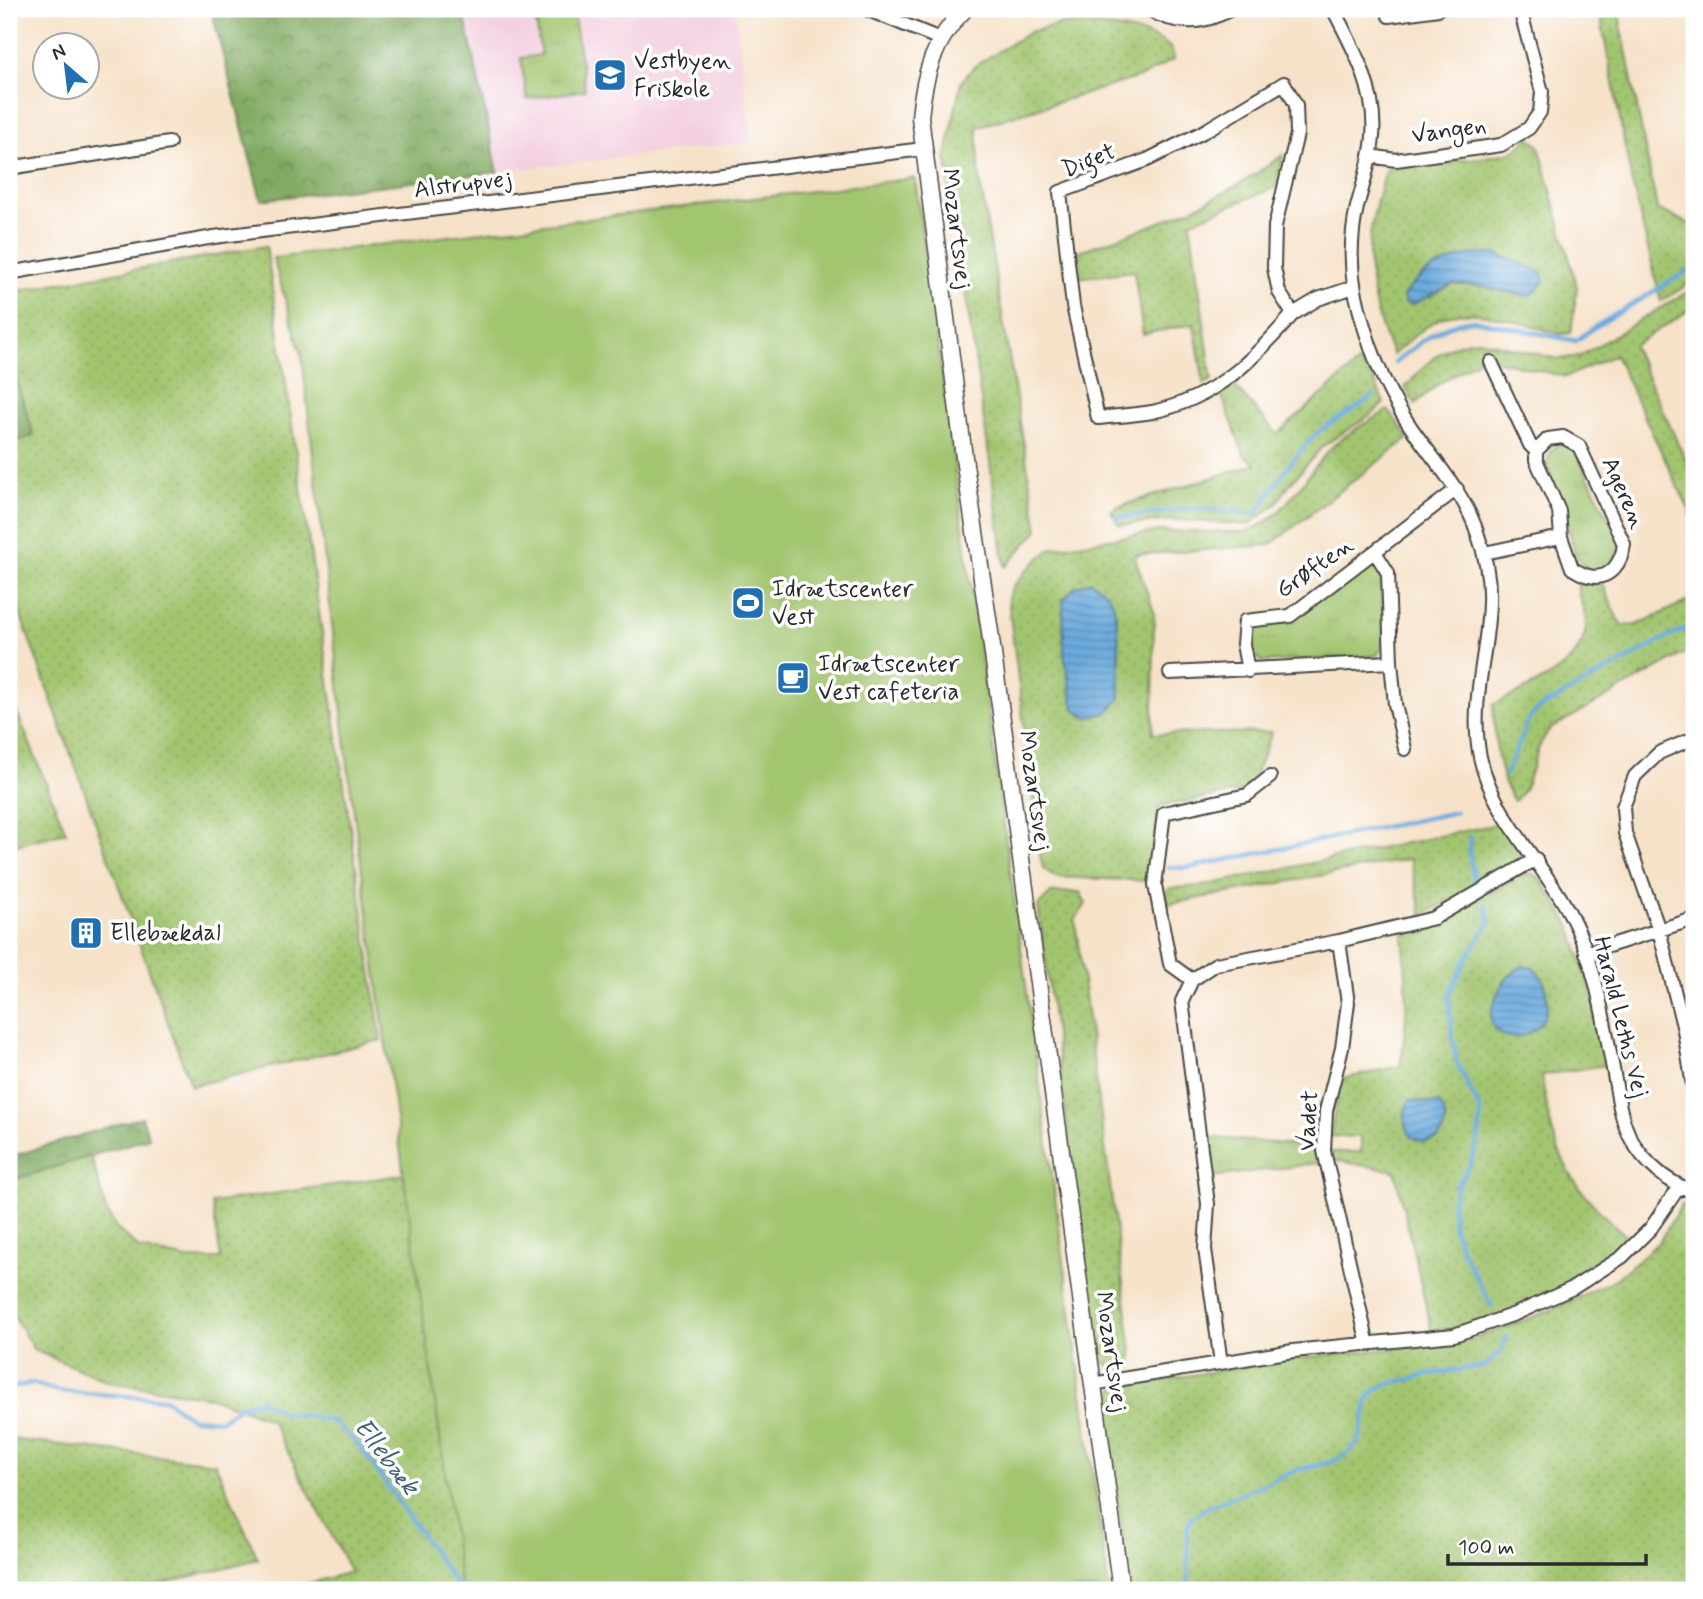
<svg xmlns="http://www.w3.org/2000/svg" width="1703" height="1599" viewBox="0 0 1703 1599" font-family="Mynerve,sans-serif">
<style>
.built{fill:#f3cfdf}
.grass{fill:url(#grass-dots);stroke:#66784d;stroke-width:2;fill-rule:evenodd}
.forest{fill:url(#forest-crowns);stroke:#566a46;stroke-width:2}
.park{fill:url(#park-tufts);stroke:#66784d;stroke-width:2}
.pitch{fill:#a2c56f;stroke:#66784d;stroke-width:2}
.water{fill:url(#water-rules);stroke:#4a6a84;stroke-width:2}
.lines{fill:none;stroke-linecap:round;stroke-linejoin:round}
.stream{stroke:#6aaadd;stroke-width:4.5}
.minor-casing{stroke:#494643;stroke-width:16}
.tertiary-casing{stroke:#494643;stroke-width:19}
.minor{stroke:#fff;stroke-width:12}
.tertiary{stroke:#fff;stroke-width:16}
.labels{text-anchor:middle;dominant-baseline:central;stroke-width:7;stroke-linejoin:round;paint-order:stroke}
.poi-label{font-size:24px;fill:#2b2b2b;stroke:#fff;text-anchor:start}
.street-label{font-size:24px;fill:#2b2b2b;stroke:#fff}
.water-label{font-size:26px;font-style:italic;fill:#445e72;stroke:#fff}
</style>
<defs>
<pattern id="grass-dots" width="8" height="8" patternUnits="userSpaceOnUse" patternTransform="scale(1.75)"><rect width="8" height="8" fill="#a2c56f"/><path d="M2 2h.1M6 6h.1" fill="none" stroke="#8ca960" stroke-width="1.8" stroke-linecap="round"/></pattern>
<pattern id="forest-crowns" width="20" height="18" patternUnits="userSpaceOnUse" patternTransform="scale(1.75)"><rect width="20" height="18" fill="#81aa62"/><path d="M2 6a3 3 0 1 1 6 0M12 15a3 3 0 1 1 6 0" fill="none" stroke="#6a8b51"/></pattern>
<pattern id="park-tufts" width="24" height="20" patternUnits="userSpaceOnUse" patternTransform="scale(1.75)"><rect width="24" height="20" fill="#a2c56f"/><path d="M3 7l-1-3M5 7V3M7 7l1-3M15 17l-1-3M17 17v-4M19 17l1-3" fill="none" stroke="#8ca960"/></pattern>
<pattern id="water-rules" width="6" height="5" patternUnits="userSpaceOnUse" patternTransform="scale(1.75)"><rect width="6" height="5" fill="#6aaadd"/><path d="M0 2.5h6" fill="none" stroke="#578bb3"/></pattern>
</defs>
<rect width="100%" height="100%" fill="#fff"/>
<filter id="ink" filterUnits="userSpaceOnUse"><feTurbulence type="fractalNoise" baseFrequency=".0143" numOctaves="2"/><feDisplacementMap in="SourceGraphic" scale="14" xChannelSelector="R" yChannelSelector="G"/><feConvolveMatrix kernelMatrix="1 2 1 2 8 2 1 2 1" color-interpolation-filters="sRGB"/></filter>
<filter id="wash" filterUnits="userSpaceOnUse"><feTurbulence type="fractalNoise" baseFrequency=".00686" numOctaves="4" result="noise"/><feDisplacementMap in="SourceGraphic" scale="28" xChannelSelector="R" yChannelSelector="G"/><feGaussianBlur stdDeviation="1.57" result="paint"/><feColorMatrix in="noise" values="0 0 0 0 0 0 0 0 0 0 0 0 0 0 0 0 0 1.4 0 .05"/><feComposite in="paint" operator="in"/></filter>
<g filter="url(#wash)">
<rect width="100%" height="100%" fill="#f6e2c9"/>
<path class="built" d="M463 9H735L752 142 498 172Z"/>
<path class="grass" d="M1599 9H1618L1657 209 1694 226V281L1661 301 1632 183Z
M1060 24C1086 25 1155 27 1171 49 1173 52 1173 56 1174 59L1143 76 977 127 980 182 1038 530 1005 567 946 156 961 82 976 65 1030 32Z
M1529 137 1539 146 1577 287 1571 333 1561 334C1526 326 1469 301 1435 321 1420 330 1406 343 1393 355 1376 321 1366 274 1370 236 1373 214 1379 192 1385 171L1387 168 1480 158 1513 152ZM1472 254H1497L1540 272 1480 286 1453 284Z
M1283 155 1276 187 1190 222 1212 380 1204 384 1194 324 1143 334 1134 271 1077 278 1073 253C1128 235 1182 216 1233 188 1251 178 1267 166 1283 155Z
M266 246 381 1040 191 1086 9 583V292Z
M1694 288V307L1633 346 1694 478V520L1615 355 1566 377 1483 357 1437 385 1415 404 1405 388C1425 364 1445 342 1479 340L1558 359 1580 356Z
M1364 358 1384 403 1376 411 1323 446 1289 485 1276 504 1249 525 1173 520 1119 525 1111 511 1117 507 1256 464 1244 455 1220 391 1231 382 1277 434Z
M1388 410 1409 438 1270 545 1134 555 1154 612 1153 734 1272 732 1251 786 1239 792 1159 806 1151 881 1055 877 1043 868 1040 855 1008 598C1012 583 1039 556 1053 548L1160 531 1242 532C1284 524 1304 474 1333 446 1348 432 1370 421 1388 410ZM1113 603 1118 642 1120 698 1087 718 1074 709 1064 653Z
M1579 579 1591 583H1602L1618 620 1623 625H1637L1694 598V648L1552 728C1530 748 1535 785 1514 801 1496 774 1495 736 1493 705 1526 688 1588 667 1586 621 1585 608 1574 591 1579 579Z
M9 693 66 832 9 847Z
M1501 823 1522 850 1520 862 1514 867 1422 915 1410 859 1168 904 1165 893 1170 888 1202 886Z
M1531 873 1541 879 1571 927 1593 997 1606 1065 1542 1075C1550 1153 1572 1193 1634 1242 1615 1255 1596 1270 1575 1282 1533 1306 1480 1324 1432 1332L1395 1171 1333 1160 1330 1152H1361V1137L1330 1136 1341 1079 1400 1066C1409 1019 1407 981 1403 934L1432 926 1523 875Z
M1080 892 1086 904 1075 920 1132 1352V1367L1115 1371 1098 1357 1038 906 1051 893Z
M91 1156 106 1210 117 1229 140 1249 188 1259H221L212 1203 407 1174 469 1590H285L351 1572 271 1420 211 1397 109 1382 34 1350 9 1308V1181Z
M1682 1204H1694V1590H1130L1106 1407 1115 1388 1287 1359 1468 1341 1554 1309 1616 1279 1659 1242Z
M9 1439 215 1463 258 1559 137 1590H9Z"/>
<path class="forest" d="M211 9H463L498 172 261 200Z
M9 358 34 435 9 444Z
M142 1117 149 1138 9 1181V1157Z"/>
<path class="park" d="M534 9H573L585 90 527 99 521 58 541 55Z
M1559 444 1572 445 1622 545 1609 569 1598 572 1588 569 1578 559 1574 550 1564 510 1546 466 1551 450Z
M1368 565 1375 567 1381 573 1384 641 1381 650 1376 656 1263 662 1252 654 1250 638 1256 627 1261 624 1280 623 1361 567Z
M1207 1137 1317 1147 1319 1163 1212 1177Z"/>
<path class="pitch" d="M915 178 1109 1590H461L350 784 302 356 273 258Z"/>
<path class="water" d="M1472 254H1497L1541 272 1544 280 1534 293 1526 296 1480 286 1453 284 1412 305 1405 303 1403 297C1419 271 1444 262 1472 254Z
M1090 581C1099 587 1110 593 1113 604 1121 627 1119 673 1120 699L1106 713 1087 718 1074 709 1064 653 1063 600 1075 587Z
M1524 966H1532C1544 978 1545 981 1547 998 1553 1045 1476 1053 1494 1003 1499 987 1509 973 1524 966Z
M1410 1100 1440 1104C1448 1118 1448 1125 1438 1139L1424 1142 1411 1137C1404 1126 1402 1111 1410 1100Z"/>
<g class="lines">
<path class="stream" d="M1395 363C1418 343 1441 324 1473 320L1576 341 1595 327 1694 267
M1116 518 1199 508 1252 514 1258 511C1275 485 1292 458 1314 436 1332 418 1356 412 1373 395
M1506 774 1529 719 1540 708 1662 640 1694 625
M1470 837 1469 853 1475 883
M1168 867 1187 868 1456 812
M1485 904 1490 922 1466 959 1449 995 1452 1034 1457 1063 1481 1112 1478 1141 1469 1167 1456 1188 1452 1207 1454 1230 1463 1253 1492 1306
M9 1388 32 1383 58 1391 165 1399 191 1418 221 1420 239 1407 260 1400 283 1412 334 1421 361 1448 460 1590
M1189 1590 1187 1530 1191 1518 1206 1508 1300 1469 1331 1462 1344 1456 1359 1442 1368 1398 1375 1390 1385 1385 1436 1373 1485 1366 1502 1351 1506 1337"/>
</g>
</g>
<g filter="url(#ink)">
<g class="lines">
<defs>
<path id="minor" d="M866 9 940 39
M1148 9C1176 26 1203 25 1231 9
M1333 9C1354 49 1377 91 1373 137 1371 161 1363 184 1357 207 1351 234 1350 264 1355 291 1365 338 1381 382 1408 423 1432 459 1463 490 1477 532 1485 554 1490 579 1489 602 1488 654 1469 704 1480 757 1493 817 1542 861 1570 914 1594 959 1603 1014 1612 1064 1617 1088 1619 1117 1631 1139 1645 1164 1668 1183 1694 1192
M1389 16 1438 9
M1370 156 1396 160 1501 145 1529 128 1540 112 1542 92 1520 9
M9 168 169 143
M9 273 214 237 923 149
M1293 314C1252 361 1216 398 1152 412 1135 415 1116 416 1098 418L1073 306 1060 192 1147 160 1203 132 1284 83 1296 105 1297 134 1275 226 1274 268 1279 292 1293 314 1318 299 1354 287
M1491 362 1530 445 1536 451
M1375 552 1388 573 1391 662 1395 704 1405 749
M1484 553 1561 537 1559 511 1536 460V451L1548 439 1563 437 1579 446 1624 544C1622 562 1610 581 1589 576 1583 575 1577 571 1572 568L1561 537
M1248 671 1243 644 1245 621 1290 616 1457 489
M1170 673 1391 662
M1694 738 1659 753 1635 776 1623 807 1625 833 1659 930 1684 1030 1694 1093
M1339 941 1348 1003 1342 1048 1326 1111 1324 1151 1368 1345
M1586 953 1694 919
M1192 980 1170 964 1155 885 1164 813 1247 795 1270 777
M1221 1363 1205 1249 1208 1204 1182 1001 1192 980 1216 964 1339 941 1434 918 1536 859
M1092 1384 1293 1351 1454 1335 1515 1314 1573 1288 1622 1257 1651 1228 1679 1187"/>
<path id="tertiary" d="M965 9C934 39 924 75 920 117L965 465 990 632 1121 1590"/>
</defs>
<use href="#minor" class="minor-casing"/>
<use href="#tertiary" class="tertiary-casing"/>
<use href="#minor" class="minor"/>
<use href="#tertiary" class="tertiary"/>
</g>
</g>
<defs>
<symbol id="school-square" viewBox="-11 -11 22 22"><rect x="-9" y="-9" width="18" height="18" rx="4" fill="#1f6fb2" stroke="#fff"/><path d="M0-5L7-2L0 1L-7-2ZM-4 1L0 2.5L4 1V4Q0 6-4 4Z" fill="#fff"/></symbol>
<symbol id="stadium-square" viewBox="-11 -11 22 22"><rect x="-9" y="-9" width="18" height="18" rx="4" fill="#1f6fb2" stroke="#fff"/><path d="M0-5a6.5 5 0 1 0 0 10a6.5 5 0 1 0 0-10ZM-3.5-1.8h7v3.6h-7Z" fill="#fff"/></symbol>
<symbol id="cafe-square" viewBox="-11 -11 22 22"><rect x="-9" y="-9" width="18" height="18" rx="4" fill="#1f6fb2" stroke="#fff"/><path d="M-5.5-4.5H6V0H3Q3 3.5 0 3.5H-2.5Q-5.5 3.5-5.5 0ZM3-3.2v2h1.7v-2ZM-6 4.5H4V6H-6Z" fill="#fff"/></symbol>
<symbol id="building-square" viewBox="-11 -11 22 22"><rect x="-9" y="-9" width="18" height="18" rx="4" fill="#1f6fb2" stroke="#fff"/><path d="M-4-6H4V6H1V3H-1V6H-4ZM-2.5-4.3h1.7v1.8h-1.7ZM.8-4.3h1.7v1.8H.8ZM-2.5-1h1.7V.8h-1.7ZM.8-1h1.7V.8H.8Z" fill="#fff"/></symbol>
</defs>
<g fill-rule="evenodd">
<use href="#school-square" x="591" y="56" width="38" height="38"/>
<use href="#stadium-square" x="729" y="584" width="38" height="38"/>
<use href="#cafe-square" x="774" y="659" width="38" height="38"/>
<use href="#building-square" x="67" y="914" width="38" height="38"/>
</g>
<g class="labels">
<g class="poi-label">
<text x="634" y="61">Vestbyen<tspan x="634" dy="28">Friskole</tspan></text>
<text x="772" y="589">Idrætscenter<tspan x="772" dy="28">Vest</tspan></text>
<text x="818" y="664">Idrætscenter<tspan x="818" dy="28">Vest cafeteria</tspan></text>
<text x="110" y="933">Ellebækdal</text>
</g>
<g class="street-label">
<text transform="translate(1449 131) rotate(-8)">Vangen</text>
<text transform="translate(1089 161) rotate(-22)">Diget</text>
<text transform="translate(463 185) rotate(-7)">Alstrupvej</text>
<text transform="translate(956 229) rotate(83)">Mozartsvej</text>
<text transform="translate(1623 493) rotate(66)">Ageren</text>
<text transform="translate(1315 568) rotate(-35)">Grøften</text>
<text transform="translate(1034 791) rotate(82)">Mozartsvej</text>
<text transform="translate(1620 1017) rotate(76)">Harald Leths Vej</text>
<text transform="translate(1309 1121) rotate(-86)">Vadet</text>
<text transform="translate(1111 1352) rotate(82)">Mozartsvej</text>
</g>
<g class="water-label">
<text transform="translate(386 1457) rotate(52)">Ellebæk</text>
</g>
</g>
<rect width="1703" height="1599" fill="none" stroke="#fff" stroke-width="35"/>
<g transform="translate(66 66) rotate(332)"><circle r="33" fill="#ffffff" stroke="#aaaaaa" stroke-width="2"/>
<path d="M0-5L12 26L0 18L-12 26Z" fill="#1f6fb2"/>
<text y="-10" font-size="19" font-weight="bold" text-anchor="middle" fill="#2b2b2b">N</text>
</g>
<path d="M1448 1554v10h198v-10" fill="none" stroke="#2b2b2b" stroke-width="3.5"/>
<text x="1458" y="1554" font-size="21" fill="#2b2b2b" stroke="#ffffff" stroke-width="5" paint-order="stroke">100 m</text>
</svg>
